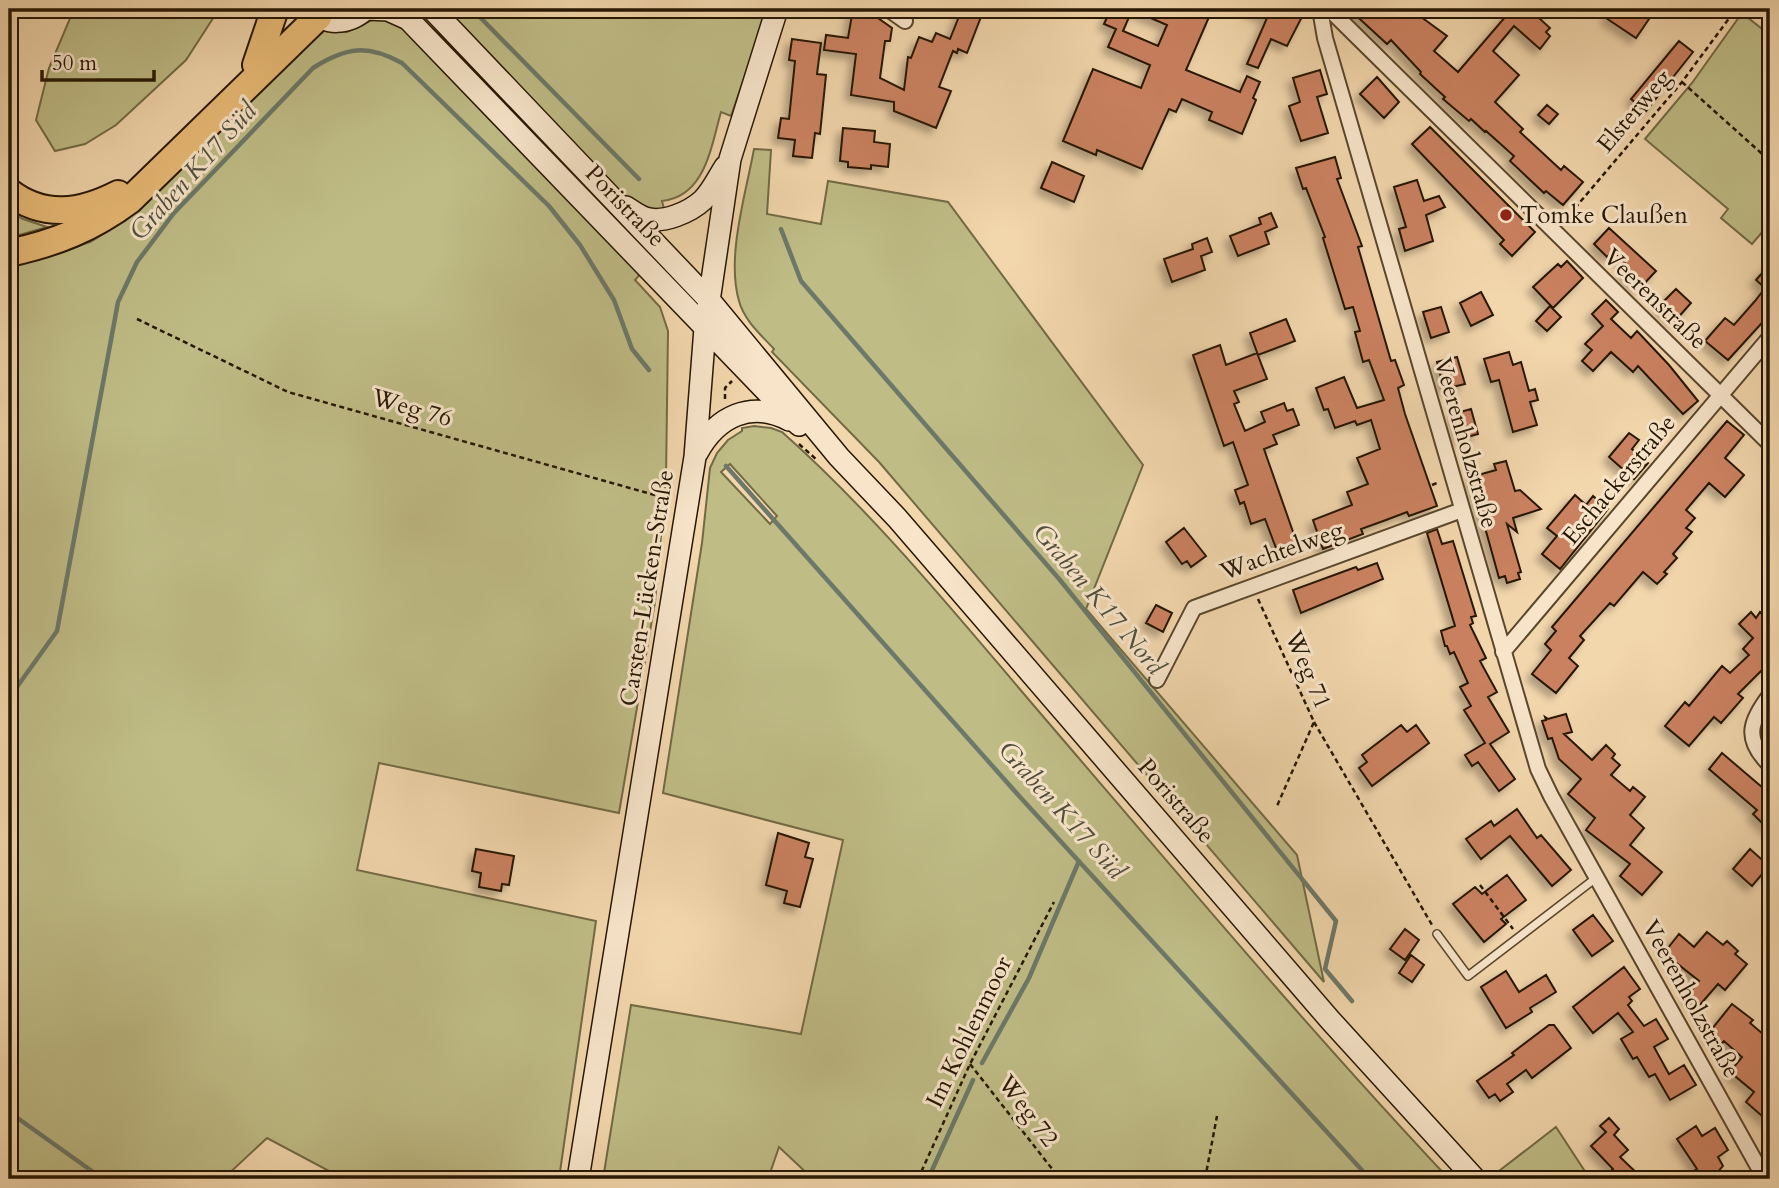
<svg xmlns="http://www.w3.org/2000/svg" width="1779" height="1188" viewBox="0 0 1779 1188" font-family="Cardo,serif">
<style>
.green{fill:#bfbc86;stroke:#726a44;stroke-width:2;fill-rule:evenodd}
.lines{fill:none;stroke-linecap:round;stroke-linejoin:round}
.stream{stroke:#6c7869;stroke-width:4.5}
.building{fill:#ca8160;stroke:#261703;stroke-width:2;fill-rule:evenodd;filter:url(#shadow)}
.lane-casing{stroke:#59472d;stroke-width:10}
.street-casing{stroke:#59472d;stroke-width:18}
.secondary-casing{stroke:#261703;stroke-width:24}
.highway-casing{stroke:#261703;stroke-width:30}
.path{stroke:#261703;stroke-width:2.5;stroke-dasharray:5 3.5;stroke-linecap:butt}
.lane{stroke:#f7e4c9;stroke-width:7}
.street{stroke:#f7e4c9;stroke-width:14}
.secondary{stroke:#f7e4c9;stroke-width:21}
.highway{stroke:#e9bb76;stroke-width:26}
.poi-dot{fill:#8f2418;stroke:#f7e4c9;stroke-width:2.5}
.labels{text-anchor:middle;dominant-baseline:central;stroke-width:6;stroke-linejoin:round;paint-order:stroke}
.street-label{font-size:24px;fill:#261703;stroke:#f7e4c9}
.poi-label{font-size:24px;fill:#261703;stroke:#f7e4c9;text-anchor:start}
.water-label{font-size:26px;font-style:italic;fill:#4f503e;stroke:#f7e4c9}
</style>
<defs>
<filter id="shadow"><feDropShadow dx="-5.5" dy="5.5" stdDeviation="3.5" flood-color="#0004"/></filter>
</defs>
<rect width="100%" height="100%" fill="#f2d6ac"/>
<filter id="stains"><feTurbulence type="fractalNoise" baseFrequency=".00286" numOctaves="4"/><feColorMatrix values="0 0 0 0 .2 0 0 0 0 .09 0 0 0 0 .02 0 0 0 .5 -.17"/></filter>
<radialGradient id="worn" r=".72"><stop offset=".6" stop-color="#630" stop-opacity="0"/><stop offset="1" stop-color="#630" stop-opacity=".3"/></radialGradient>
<path class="green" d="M74 9H219L186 60 116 125 85 144 55 151 36 120 49 68Z
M437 9H768L731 116 721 112C711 147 705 197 662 201L665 213 640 209 618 197Z
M1742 13 1761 28 1770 17V223L1752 244 1721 218 1728 209 1645 139 1692 83Z
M374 19H389L402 25 642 272 635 280 660 307 668 331 666 479 655 602 619 813 379 763 357 870 596 921 559 1179H344L267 1138 223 1179H9V267L43 258 90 242 125 221 158 192 321 29 347 32Z
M420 19 439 34 656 255 653 258 589 191 541 147Z
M754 149 771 150 767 214 821 224 828 181 948 202 1143 465 1086 609 1297 855 1324 982 879 462 772 352 774 349C761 335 744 320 739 301 726 257 746 193 754 149Z
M9 211 23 219 47 227 9 238Z
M754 426 771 428 782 432C879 518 962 622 1047 721 1179 875 1310 1031 1449 1179H813L779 1147 768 1179H603L631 1005 801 1034 843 840 663 793 702 543 710 468 717 453 728 440 742 431V428ZM730 464 777 516 770 524 721 472Z
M1556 1127 1590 1179H1500L1495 1174Z"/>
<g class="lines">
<path class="stream" d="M472 9 639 179
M781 229 801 281 1060 580 1336 921 1325 969 1352 1001
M726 466 1020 797 1370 1179
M9 698 57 631 118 302 137 262 174 213 313 68C346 47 367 44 402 63L549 206 580 245 614 300 632 349 649 370
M982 1063 1029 978 1079 861
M9 1112 103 1179
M928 1179 973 1080"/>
</g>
<path class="building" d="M853 9H865L892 28 890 41H885L880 78 904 90 908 57 911 58 919 37 932 42 936 33 950 39 962 9H984L967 53 958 49 957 53 953 51 939 87 951 91 936 128 894 111V102L851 95 856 54 824 50 826 35 848 38Z
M1111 9H1191L1209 17 1186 70 1240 92 1247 76 1260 82 1253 98 1256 100 1242 134 1209 120 1212 112 1182 99 1176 112 1169 109 1142 169 1097 150 1096 155 1063 141 1093 69 1141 88 1150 65 1108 47 1116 29 1104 24ZM1132 10 1167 25 1158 46 1123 31Z
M1246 9H1306L1287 46 1271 39 1258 68 1247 64 1267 18Z
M1349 9H1422L1417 14 1447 36 1434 51 1458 72 1512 9H1549L1540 19 1550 28 1546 32 1550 36 1540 49 1514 26 1493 51 1519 75 1495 102 1523 129 1520 132 1561 170 1564 166 1583 182 1563 205 1546 191 1544 193 1510 161 1514 156 1486 131 1485 132 1471 119 1469 121 1443 99 1445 97 1420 74 1421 72 1391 40 1387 44Z
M1612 9H1634L1649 19 1636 38 1606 18Z
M792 39 821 43 817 74 826 75 820 134 815 133 812 158 793 156 795 140 778 138 781 118 789 119 795 61 789 60Z
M1679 41 1693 52 1646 111 1631 99Z
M1320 70 1327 94 1317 97 1328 133 1301 141 1289 106 1300 102 1293 78Z
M1377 77 1399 102 1384 118 1360 94Z
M1547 105 1558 114 1549 124 1538 115Z
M1430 127 1535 232 1512 256 1500 244 1504 240 1412 144Z
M843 128 875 131 874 142 890 144 888 167 871 165V169L848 167V162L840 161Z
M1335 157 1341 178 1337 179 1362 246 1358 247 1391 361 1395 360 1404 385 1398 388 1405 414 1437 506 1409 516 1407 512 1386 520 1361 529 1363 534 1323 549 1313 520 1352 505 1347 492 1368 484 1357 458 1380 449 1371 420 1357 425 1355 421 1335 428 1328 409 1324 410 1316 388 1344 377 1357 408 1384 400 1369 360 1363 362 1355 332 1360 331 1353 307 1345 309 1323 238 1325 237 1306 188 1303 189 1296 168Z
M1052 162 1084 176 1074 202 1041 188Z
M1417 180 1424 201 1439 196 1445 207 1426 215 1433 241 1405 251 1399 229 1406 227 1394 187Z
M1271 213 1277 227 1265 232 1269 244 1238 256 1230 236 1261 224 1259 218Z
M1609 228 1656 271 1640 288 1623 273 1629 267 1613 252 1607 257 1594 244Z
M1207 238 1212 252 1201 256 1205 270 1172 282 1164 259 1193 249 1192 244Z
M1567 261 1583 278 1553 308 1533 287 1558 264 1561 267Z
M1770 264V314L1728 360 1705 341 1725 318 1734 325 1755 301 1765 288 1756 280Z
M1676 289 1691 303 1675 321 1659 306Z
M1481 292 1493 315 1471 326 1460 303Z
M1606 300 1618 312 1611 319 1631 338 1637 331 1669 365 1698 401 1683 414 1638 366 1633 372 1611 352 1593 371 1582 361 1592 350 1585 344 1603 326 1592 314Z
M1550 306 1561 317 1547 331 1536 321Z
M1441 307 1449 332 1431 338 1423 312Z
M1286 319 1295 341 1258 355 1250 333Z
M1220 345 1226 365 1257 353 1267 379 1234 391 1239 402 1234 404 1245 431 1265 422 1261 412 1284 403 1287 411 1293 409 1299 425 1273 435 1277 444 1264 449 1299 549 1279 556 1265 519 1251 524 1244 502 1240 504 1235 490 1248 485 1233 442 1224 446 1193 355Z
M1509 352 1513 365 1521 362 1529 391 1535 389 1538 400 1530 402 1537 425 1513 432 1499 380 1491 382 1484 359Z
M1457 357 1465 384 1444 389 1437 362Z
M1471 409 1478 434 1460 439 1453 414Z
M1727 421 1744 435 1725 458 1744 475 1725 497 1709 483 1686 510 1695 518 1686 528 1692 532 1673 554 1677 558 1664 572 1667 574 1657 584 1643 572 1614 606 1610 603 1580 636 1584 640 1569 658 1578 666 1556 693 1532 674 1551 650 1545 644 1556 631 1552 627Z
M1629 433 1639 440 1632 449 1648 463 1634 479 1609 457Z
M1506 461 1515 491 1520 490 1541 509 1513 518 1517 532 1507 524 1521 572 1518 573 1520 579 1507 583 1505 576 1499 578 1471 477 1496 470 1494 464Z
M1575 495 1586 505 1593 496 1608 509 1560 569 1542 554 1557 536 1547 528Z
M1184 528 1206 556 1191 567 1187 561 1182 564 1166 542Z
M1437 529 1442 544 1453 541 1476 616 1471 617 1473 623 1470 625 1486 658 1480 661 1497 692 1488 697 1509 732 1490 744 1515 779 1499 791 1478 762 1472 766 1465 755 1485 743 1464 710 1471 706 1460 687 1468 683 1454 652 1450 654 1447 646H1445L1441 631 1455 626 1427 533Z
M1377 563 1383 579 1301 613 1293 590 1356 567 1358 570Z
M1156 605 1172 613 1163 632 1146 623Z
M1751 612 1756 618 1760 612 1770 619V662L1738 694 1743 698 1721 723 1714 717 1689 746 1665 726 1685 702 1689 706 1722 666 1730 673 1749 655 1743 649 1753 638 1739 624Z
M1566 714 1572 732 1564 734 1592 760 1606 745 1615 754 1612 758 1620 765 1611 775 1630 791 1633 787 1645 797 1630 815 1644 828 1630 845 1662 872 1642 895 1620 876 1630 864 1586 830 1595 818 1568 794 1581 779 1559 759 1552 738 1548 739 1542 721 1546 720 1545 717 1548 719Z
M1401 725 1407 732 1416 725 1429 743 1372 786 1359 768 1367 762 1362 755Z
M1722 753 1770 794V831L1753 814 1757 810 1709 769Z
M1517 809 1537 838 1541 835 1571 870 1552 886 1510 836 1481 859 1466 839 1491 821 1494 826Z
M778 833 809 843 805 857 813 859 800 907 784 903 787 891 766 885Z
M476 849 514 856 509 885 502 884 501 891 479 887 481 873 472 871Z
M1750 849 1769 866 1752 886 1733 869Z
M1507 875 1526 900 1501 919 1506 924 1484 942 1453 904 1475 887 1482 894Z
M1593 915 1613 941 1592 956 1573 930Z
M1405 929 1419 940 1405 960 1390 949Z
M1707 932 1723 945 1727 941 1738 951 1735 954 1747 964 1725 990 1718 984 1699 1006 1687 996 1699 981 1664 953 1679 934 1694 947Z
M1411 955 1424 965 1412 982 1399 973Z
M1624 967 1640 989 1629 997 1632 1001 1628 1005 1644 1026 1656 1019 1668 1039 1654 1047 1669 1074 1684 1065 1696 1085 1670 1100 1655 1074 1649 1077 1637 1057 1633 1059 1621 1039 1633 1032 1618 1013 1593 1033 1573 1007Z
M1506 971 1519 992 1546 975 1556 992 1530 1008 1532 1012 1506 1028 1481 987Z
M1732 1004 1753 1020 1750 1023 1770 1040V1123L1746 1102 1754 1092 1730 1072 1742 1057 1724 1041 1720 1045 1708 1034Z
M1549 1025H1554L1571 1048 1532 1078 1526 1070 1507 1084 1513 1092 1500 1101 1495 1094 1489 1098 1477 1081 1514 1055 1512 1053Z
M1609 1118 1619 1129 1614 1135 1628 1150 1620 1157 1643 1179H1617L1610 1172 1613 1169 1591 1146 1606 1132 1600 1126Z
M1696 1126 1702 1136 1715 1128 1728 1150 1718 1157 1723 1166 1712 1179H1679L1697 1169 1677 1139Z"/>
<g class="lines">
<defs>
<path id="lane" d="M1437 934 1468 976 1596 878"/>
<path id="street" d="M888 9 905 21
M1320 9 1325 38 1538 769 1551 796 1765 1179
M1329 9 1770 444
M1503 652 1770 337
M1157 680 1194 608 1462 510
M1770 695C1750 721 1743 739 1770 765"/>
<path id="secondary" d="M309 9C326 26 348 25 366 9
M366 9 388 10 408 19 799 425
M432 9 710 301 839 457 897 518 1331 1021 1475 1179
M626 207C632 211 639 216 645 218 663 224 690 212 703 200 712 191 718 178 725 167
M697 453C717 416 751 400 789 420
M578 1179 695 457 705 328 730 159 777 9"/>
<path id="highway" d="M256 65 275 9
M9 192C44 219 81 213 118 194
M9 253C55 243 91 229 130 200L318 17"/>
</defs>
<use href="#lane" class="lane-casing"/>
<use href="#street" class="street-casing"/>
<use href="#secondary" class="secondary-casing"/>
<use href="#highway" class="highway-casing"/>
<path class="path" d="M1682 82 1770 161
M1564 221 1682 82 1736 9
M137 319 288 392 669 499
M725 399V388L732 381
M799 444 817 460
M1432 485 1439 482
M1258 599 1314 722 1277 806
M1314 722 1432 925
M1480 885 1513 929
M970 1064 1060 1179
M918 1179 970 1064 1054 902
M1205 1179 1217 1116"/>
<use href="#lane" class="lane"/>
<use href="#street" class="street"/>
<use href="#secondary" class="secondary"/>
<use href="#highway" class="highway"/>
</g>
<circle class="poi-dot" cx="1506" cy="215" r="7"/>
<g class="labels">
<g class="street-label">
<text transform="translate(1634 111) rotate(-50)">Elsterweg</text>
<text transform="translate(625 206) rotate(46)">Poristraße</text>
<text transform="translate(1655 299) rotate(44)">Veerenstraße</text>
<text transform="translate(412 408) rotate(16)">Weg 76</text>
<text transform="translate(1466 443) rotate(74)">Veerenholzstraße</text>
<text transform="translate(1619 480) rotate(-50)">Eschackerstraße</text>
<text transform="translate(1282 551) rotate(-20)">Wachtelweg</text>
<text transform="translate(647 588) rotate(-81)">Carsten-Lücken-Straße</text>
<text transform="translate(1308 670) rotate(67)">Weg 71</text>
<text transform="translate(1176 801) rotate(49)">Poristraße</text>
<text transform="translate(1691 999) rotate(61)">Veerenholzstraße</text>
<text transform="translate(969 1032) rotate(-64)">Im Kohlenmoor</text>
<text transform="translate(1028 1111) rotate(53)">Weg 72</text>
</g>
<g class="poi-label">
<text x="1520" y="215">Tomke Claußen</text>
</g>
<g class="water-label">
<text transform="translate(193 171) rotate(-48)">Graben K17 Süd</text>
<text transform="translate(1099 599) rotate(50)">Graben K17 Nord</text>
<text transform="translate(1062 810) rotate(48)">Graben K17 Süd</text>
</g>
</g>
<rect width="1779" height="1188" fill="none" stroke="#f2d6ac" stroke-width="35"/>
<rect x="10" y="10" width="1758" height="1167" fill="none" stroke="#261703" stroke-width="3.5"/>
<rect x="18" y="18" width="1744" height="1153" fill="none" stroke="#261703" stroke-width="2"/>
<path d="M42 70v10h112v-10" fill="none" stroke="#261703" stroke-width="3.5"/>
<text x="52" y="70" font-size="21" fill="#261703" stroke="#f7e4c9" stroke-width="5" paint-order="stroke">50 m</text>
<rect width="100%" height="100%" filter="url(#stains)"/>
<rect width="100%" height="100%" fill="url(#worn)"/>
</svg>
